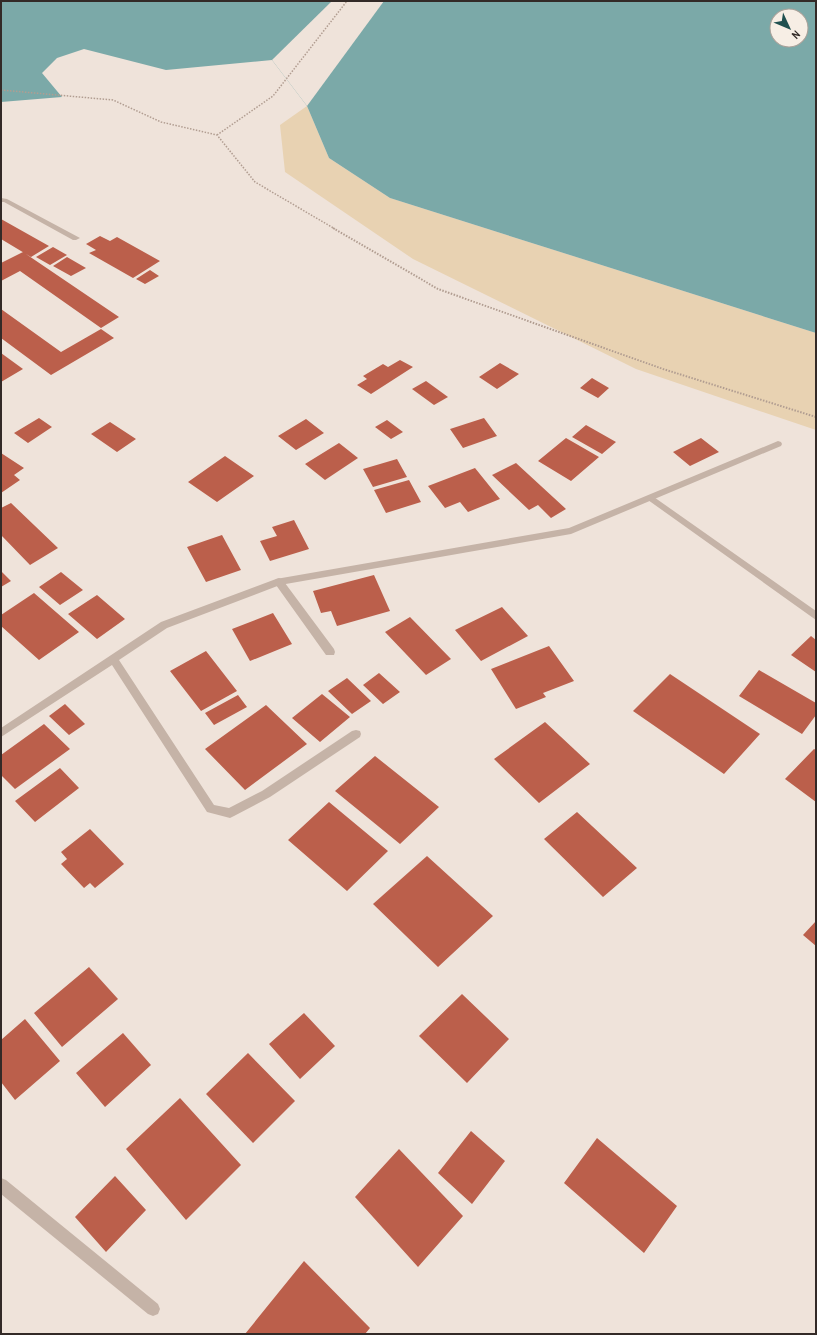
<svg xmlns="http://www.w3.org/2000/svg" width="817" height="1335" viewBox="0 0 817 1335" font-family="'Archivo Narrow',sans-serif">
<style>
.sand{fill:#e8d2b2}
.water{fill:#7ba9a8;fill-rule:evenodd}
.pier{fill:#efe3da}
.building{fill:#bb5f4b}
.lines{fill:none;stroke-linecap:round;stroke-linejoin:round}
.path-far1{stroke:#b19d91;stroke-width:1.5;stroke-dasharray:1.5 1.5;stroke-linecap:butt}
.path{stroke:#b19d91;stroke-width:2;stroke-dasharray:1.5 1.5;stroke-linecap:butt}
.lane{fill:#c5b3a7;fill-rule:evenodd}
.street{fill:#c5b3a7;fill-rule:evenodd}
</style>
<rect width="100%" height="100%" fill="#efe3da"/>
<path class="sand" d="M307 106 329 158 390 198 816 333V430L636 369 413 259 285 172 280 125Z"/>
<path class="water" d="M1 1H816V333L390 198 329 158 307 106 272 60 166 70 84 49 57 58 42 73 62 97 1 102ZM777 16H801V40H777Z"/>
<path class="pier" d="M332 1H384L307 106 272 60Z"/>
<path class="building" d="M1 219 49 246 31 257 1 239Z
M100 236 110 241 117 237 160 261 133 278 89 253 96 250 86 244Z
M53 247 67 255 50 265 36 257Z
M23 252 119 317 101 328 20 271 1 281V263Z
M67 257 86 268 71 276 53 266Z
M150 270 159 276 145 284 136 279Z
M1 309 61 352 101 329 114 338 51 375 1 338Z
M1 353 23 369 1 382Z
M400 360 413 367 371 394 357 385 367 379 363 376 383 364 388 367Z
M500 363 519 374 497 389 479 377Z
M592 378 609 388 598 398 580 388Z
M426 381 448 397 434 405 412 389Z
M39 418 52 427 28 443 14 433Z
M484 418 497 436 463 448 450 429Z
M306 419 324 433 296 450 278 436Z
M387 420 403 432 391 439 375 427Z
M110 422 136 439 117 452 91 434Z
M586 425 616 442 602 454 572 437Z
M566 438 599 457 571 481 538 461Z
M701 438 719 452 690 466 673 452Z
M339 443 358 458 325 480 305 464Z
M1 453 24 468 14 475 20 480 1 493Z
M225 456 254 476 217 502 188 482Z
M397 459 407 477 373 487 363 469Z
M516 463 566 509 551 518 538 505 529 510 492 475Z
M475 468 500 499 468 512 460 502 445 508 428 486Z
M409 480 421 502 386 513 374 490Z
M11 503 58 548 30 565 1 535V508Z
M294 520 309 549 270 561 260 541 277 536 272 527Z
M222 535 241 570 206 582 187 547Z
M1 571 11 581 1 587Z
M61 572 83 590 60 605 39 587Z
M374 575 390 611 337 626 331 611 321 613 313 591Z
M34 593 79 632 39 660 1 626V615Z
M97 595 125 619 97 639 68 614Z
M502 607 528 636 481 661 455 630Z
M273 613 292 644 250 661 232 629Z
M410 617 451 659 426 675 385 632Z
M811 636 816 640V672L791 655Z
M549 646 574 681 543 693 546 697 516 709 491 669Z
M206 651 237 691 201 711 170 671Z
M759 670 816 703V715L802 734 739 696Z
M379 673 400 692 383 704 363 685Z
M670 674 760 734 724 774 633 711Z
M347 678 371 701 352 714 328 691Z
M322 694 350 717 320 742 292 718Z
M238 695 247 707 214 725 205 713Z
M65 704 85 724 69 735 49 716Z
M266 705 307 744 245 790 205 749Z
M545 722 590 764 539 803 494 759Z
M44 724 70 749 15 789 1 775V755Z
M814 749 816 750V802L785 779Z
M375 756 439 807 400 844 335 791Z
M60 768 79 788 35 822 15 801Z
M329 802 388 851 347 891 288 840Z
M577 812 637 868 603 897 544 839Z
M90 829 124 864 95 888 90 883 84 888 61 864 67 859 61 852Z
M427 856 493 916 438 967 373 904Z
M816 921V946L803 935Z
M89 967 118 999 62 1047 34 1013Z
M462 994 509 1039 467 1083 419 1036Z
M304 1013 335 1046 300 1079 269 1044Z
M25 1019 60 1061 15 1100 1 1082V1040Z
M123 1033 151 1065 105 1107 76 1073Z
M248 1053 295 1101 253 1143 206 1094Z
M180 1098 241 1165 186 1220 126 1149Z
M471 1131 505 1161 472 1204 438 1173Z
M597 1138 677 1206 644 1253 564 1183Z
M399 1149 463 1216 418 1267 355 1197Z
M115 1176 146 1210 106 1252 75 1217Z
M304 1261 370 1328 365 1334H245Z"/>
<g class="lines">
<path class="path-far1" d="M1 90 113 100 161 122 217 135 255 182 335 229
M217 135 273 96 347 1"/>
<path class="path" d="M333 228 438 289 663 369 816 417"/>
<path class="lane" d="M1 198 7 199 80 238 76 240H73L4 202H1Z
M651 495 816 611V620L648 500 647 498Z
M279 578 282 579 334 649 335 652 334 655H326L276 585 274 582 276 579Z"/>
<path class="street" d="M778 441 781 442 782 444 781 446 571 534 280 585 167 628 119 660 214 805 229 808 262 791 352 731 356 730 360 731 361 734 360 737 270 797 234 816 230 818 207 812 112 665 1 737V728L161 622 276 579 569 528Z
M1 1178 6 1180 158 1304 160 1309 158 1314 153 1316 148 1314 1 1194Z"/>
</g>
<rect width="817" height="1335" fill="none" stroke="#332a27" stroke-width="4"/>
<g transform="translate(789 28) rotate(134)"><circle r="19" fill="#f7eee5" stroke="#a9a099"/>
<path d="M0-3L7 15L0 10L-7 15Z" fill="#205050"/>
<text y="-6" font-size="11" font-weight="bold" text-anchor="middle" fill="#332a27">N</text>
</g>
</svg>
